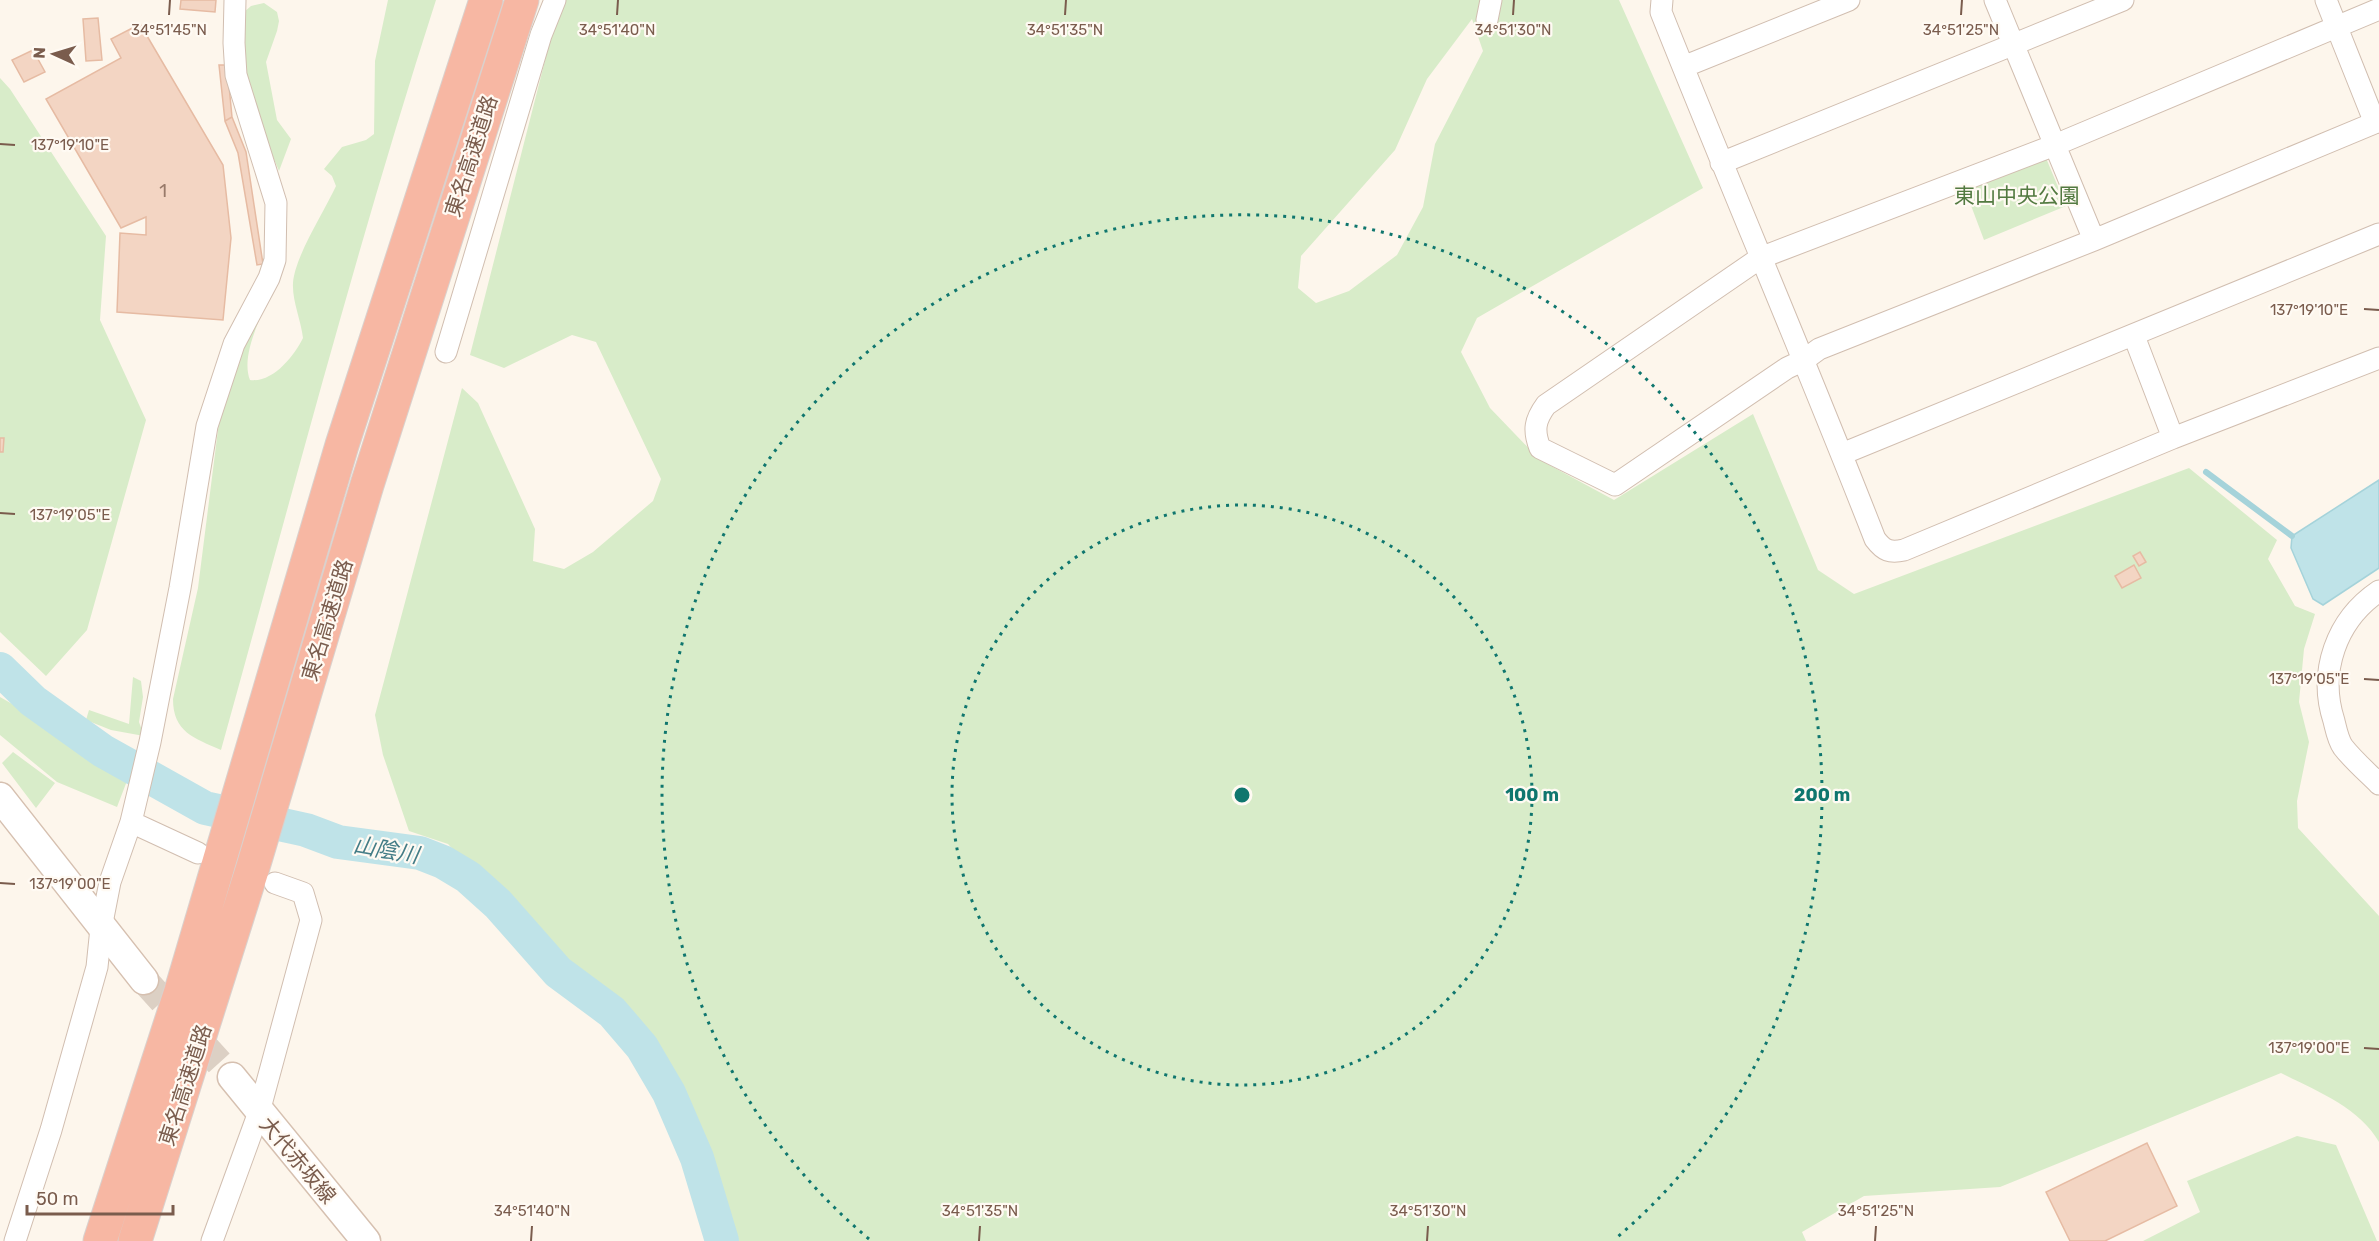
<svg xmlns="http://www.w3.org/2000/svg" width="2379" height="1241" viewBox="0 0 2379 1241" font-family="Rubik,'Noto Sans JP',sans-serif">
<style>
.green{fill:#d8ecc9;fill-rule:evenodd}
.water{fill:#bfe3e8;stroke:#a5d3da;stroke-width:1.5}
.lines{fill:none;stroke-linecap:round;stroke-linejoin:round}
.stream{stroke:#a5d3da;stroke-width:6}
.river{stroke:#bfe3e8;stroke-width:34}
.building{fill:#f3d5c3;stroke:#e6bba3;stroke-width:1.5}
.secondary-tunnel{stroke:#dcd0c4;stroke-width:28;stroke-dasharray:28 14;stroke-linecap:butt}
.street-casing{stroke:#d1beb0;stroke-width:23}
.secondary-casing{stroke:#d6c0b0;stroke-width:31}
.highway-casing{stroke:#dad1cd;stroke-width:35}
.street{stroke:#fff;stroke-width:21}
.secondary{stroke:#fff;stroke-width:28}
.highway{stroke:#f7b7a3;stroke-width:33}
.ticks{fill:none;stroke:#7a5c4d;stroke-width:2}
.ring{fill:none;stroke:#0f766e;stroke-width:3;stroke-dasharray:3 6}
.labels{text-anchor:middle;dominant-baseline:central;stroke-width:4.5;stroke-linejoin:round;paint-order:stroke}
.number-label{font-size:18px;fill:#987a6a}
.street-label{font-size:21px;fill:#7a5c4d;stroke:#fffaf3}
.park-label{font-size:21px;fill:#537a41;stroke:#fffaf3}
.water-label{font-size:22px;font-style:italic;fill:#437c86;stroke:#fffaf3}
.ticks-label{font-size:15px;text-anchor:middle;fill:#7a5c4d;stroke:#fffaf3;stroke-width:4.5;stroke-linejoin:round;paint-order:stroke}
.centre{fill:#0f766e;stroke:#fffaf3;stroke-width:3}
.ring-label{font-size:18px;text-anchor:middle;font-weight:bold;fill:#0f766e;stroke:#fffaf3;stroke-width:4.5;stroke-linejoin:round;paint-order:stroke}
</style>
<rect width="100%" height="100%" fill="#fdf6ec"/>
<path class="green" d="M436 0C356 248 291 499 221 750 194 738 173 732 173 699L198 588 220 414 248 334 272 291C262 315 240 355 250 380 273 383 294 356 303 338 301 320 292 301 293 283 295 256 324 212 336 186L332 176 324 169 342 147 366 140 374 134 375 61 388 0Z
M566 0H1619L1703 188 1477 318 1461 352 1490 408 1540 460 1614 500 1753 414 1818 570 1854 594 2189 468 2277 540 2268 559 2295 606 2315 614 2304 649 2299 702 2309 742 2297 801 2298 828 2379 916V1142C2359 1107 2316 1091 2281 1073L2000 1187 1864 1196 1802 1232 1806 1241H732L709 1158 674 1074 624 1006 568 964 511 912 448 844 409 831 383 755 375 715 462 388 478 403 535 529 533 561 564 569 593 552 653 501 661 479 596 342 572 335 504 368 470 355 550 41ZM1472 19 1483 51 1435 144 1423 207 1397 255 1349 291 1316 303 1298 288 1301 256 1395 150 1427 79Z
M264 3 277 12 279 21 277 31 266 62 277 120 291 139 279 171C266 140 252 106 246 73 242 53 244 32 244 12L251 6Z
M0 78 10 89 106 236 100 320 146 420 87 630 46 676 0 632Z
M2046 158 2066 206 1984 240 1964 187Z
M133 677 141 681 143 697 139 722 144 736 111 730 86 720 89 710 129 724Z
M0 697 14 705 33 709 62 734 109 758 130 773 117 807 57 782 0 735Z
M13 752 55 783 36 808 2 763Z
M2297 1136 2336 1145 2377 1241H2143L2200 1212 2187 1181Z"/>
<path class="water" d="M2379 480V568L2323 605 2313 599 2291 548 2292 536Z"/>
<g class="lines">
<path class="stream" d="M2206 472 2292 536"/>
<path class="river" d="M0 669 33 701 103 751 205 808 306 830 338 842 420 853 443 862 468 877 498 904 558 972 612 1012 642 1047 669 1093 697 1158 722 1241"/>
</g>
<path class="building" d="M181 0H216L215 12 180 9Z
M98 18 102 60 86 61 83 19Z
M140 24 223 165 231 238 223 320 117 312 120 233 146 235V217L121 228 46 99 121 58 111 39Z
M33 50 45 72 24 82 12 60Z
M219 65H227L232 117 225 121Z
M232 117 246 152 263 264 257 265 238 153 225 121Z
M0 438H4L3 452H0Z
M2140 552 2146 562 2139 566 2133 556Z
M2134 565 2141 578 2122 588 2115 576Z
M2147 1143 2177 1206 2105 1241H2070L2046 1192Z"/>
<g class="lines">
<path class="secondary-tunnel" d="M144 980 232 1077"/>
<defs>
<path id="street" d="M1662 0 1661 12C1731 188 1806 362 1875 539 1884 551 1890 553 1904 550L2173 438 2379 358
M1995 0 2094 240
M2326 0 2375 123
M2379 9 2055 145 1760 258 1546 405C1535 420 1533 430 1540 448L1615 485 1787 368 1804 360 1819 349 2094 240 2379 121
M1487 20 1491 0
M1683 67 1849 0
M1721 163 2123 0
M2134 336 2173 438
M446 352 541 35 555 0
M1842 454 2379 234
M2379 591C2336 620 2318 672 2334 721 2336 729 2338 740 2343 747 2353 760 2367 772 2379 784
M131 822 198 853
M15 1241 51 1130 97 967 101 928 110 882 131 822 150 742 180 588 207 426 234 344 269 278 275 260 276 203 236 75 234 43 235 0
M212 1241 259 1112 311 920 303 893 275 883"/>
<path id="secondary" d="M0 797 144 980
M232 1077 366 1241"/>
<path id="highway" d="M100 1241 181 991 342 445 486 0
M135 1241 253 867 367 485 522 0"/>
</defs>
<use href="#street" class="street-casing"/>
<use href="#secondary" class="secondary-casing"/>
<use href="#highway" class="highway-casing"/>
<use href="#street" class="street"/>
<use href="#secondary" class="secondary"/>
<use href="#highway" class="highway"/>
</g>
<path class="ticks" d="M169 15 170 0M617 15 618 0M1065 15 1066 0M1513 15 1514 0M1961 15 1962 0M0 144 15 145M2364 309 2379 310M0 513 15 514M2364 679 2379 680M0 883 15 884M2364 1048 2379 1049M531 1241 532 1226M979 1241 980 1226M1427 1241 1428 1226M1875 1241 1876 1226"/>
<g class="ring">
<circle cx="1242" cy="795" r="290"/>
<path d="M869 1239A580 580 0 1 1 1615 1239"/>
</g>
<g class="labels">
<g class="number-label">
<text x="163" y="191">1</text>
</g>
<g class="street-label">
<text transform="translate(471 156) rotate(-72)">東名高速道路</text>
<text transform="translate(327 620) rotate(-73)">東名高速道路</text>
<text transform="translate(185 1085) rotate(-72)">東名高速道路</text>
<text transform="translate(298 1160) rotate(50)">大代赤坂線</text>
</g>
<g class="park-label">
<text x="2017" y="195">東山中央公園</text>
</g>
<g class="water-label">
<text transform="translate(386 850) rotate(10)">山陰川</text>
</g>
</g>
<g class="ticks-label">
<text x="169" y="35">34°51'45"N</text>
<text x="617" y="35">34°51'40"N</text>
<text x="1065" y="35">34°51'35"N</text>
<text x="1513" y="35">34°51'30"N</text>
<text x="1961" y="35">34°51'25"N</text>
<text x="70" y="150">137°19'10"E</text>
<text x="2309" y="315">137°19'10"E</text>
<text x="70" y="520">137°19'05"E</text>
<text x="2309" y="684">137°19'05"E</text>
<text x="70" y="889">137°19'00"E</text>
<text x="2309" y="1053">137°19'00"E</text>
<text x="532" y="1216">34°51'40"N</text>
<text x="980" y="1216">34°51'35"N</text>
<text x="1428" y="1216">34°51'30"N</text>
<text x="1876" y="1216">34°51'25"N</text>
</g>
<circle cx="1242" cy="795" r="9" class="centre"/>
<g class="ring-label">
<text x="1532" y="801">100 m</text>
<text x="1822" y="801">200 m</text>
</g>
<g transform="translate(54 54) rotate(274)" stroke="#fffaf3" stroke-width="4.5" paint-order="stroke">
<path d="M0-4.5L10 22L0 15L-10 22Z" fill="#7a5c4d"/>
<text y="-9" font-size="16" font-weight="bold" text-anchor="middle" fill="#7a5c4d">N</text>
</g>
<path d="M27 1205v9h146v-9" fill="none" stroke="#7a5c4d" stroke-width="3"/>
<text x="36" y="1205" font-size="18" fill="#7a5c4d" stroke="#fffaf3" stroke-width="4.5" paint-order="stroke">50 m</text>
</svg>
